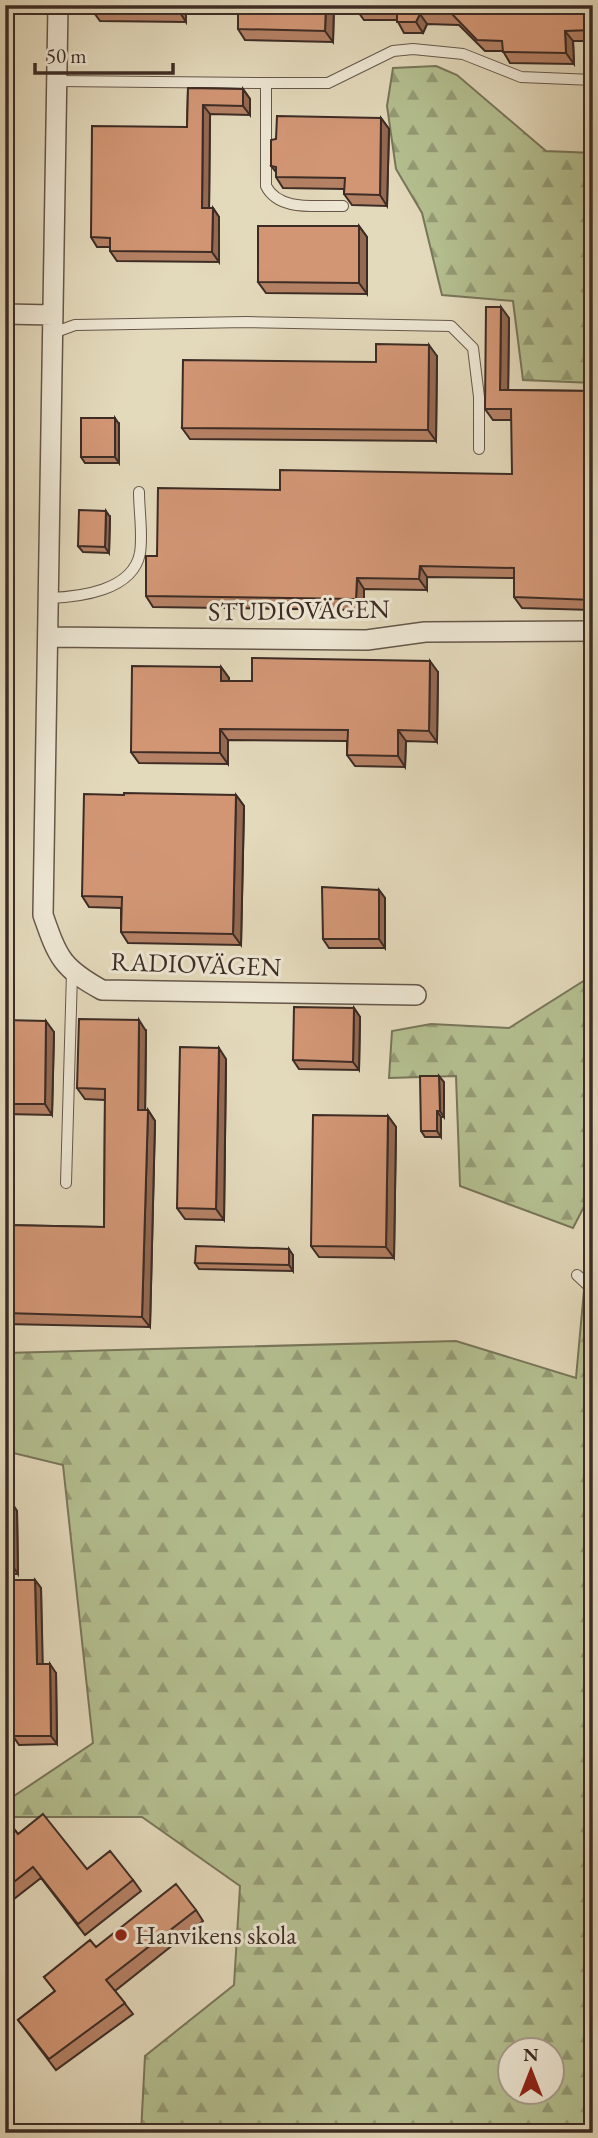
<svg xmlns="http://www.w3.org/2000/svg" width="598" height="2138" viewBox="0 0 598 2138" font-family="'EB Garamond',serif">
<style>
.forest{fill:url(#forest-firs);stroke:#78765a;stroke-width:2;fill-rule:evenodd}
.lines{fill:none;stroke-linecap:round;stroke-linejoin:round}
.service-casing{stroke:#66574a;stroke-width:12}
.minor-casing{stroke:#66574a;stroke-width:22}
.service{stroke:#ede6d3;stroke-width:10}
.minor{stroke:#ede6d3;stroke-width:19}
.wall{fill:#b58165;stroke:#3d2c25;stroke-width:2}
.shaded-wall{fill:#936952;stroke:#3d2c25;stroke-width:2}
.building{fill:#d29675;stroke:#3d2c25;stroke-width:2}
.poi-dot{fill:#8f2418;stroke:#ede6d3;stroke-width:2.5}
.labels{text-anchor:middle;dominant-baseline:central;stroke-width:6;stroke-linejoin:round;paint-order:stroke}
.street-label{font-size:26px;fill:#3d2c25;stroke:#ede6d3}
.poi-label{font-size:26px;fill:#3d2c25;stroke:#ede6d3;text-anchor:start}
</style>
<defs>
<pattern id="forest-firs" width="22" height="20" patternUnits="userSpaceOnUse" patternTransform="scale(1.75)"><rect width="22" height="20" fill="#b4bf90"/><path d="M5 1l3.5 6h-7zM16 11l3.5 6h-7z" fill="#949b75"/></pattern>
</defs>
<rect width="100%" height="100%" fill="#e3d9bb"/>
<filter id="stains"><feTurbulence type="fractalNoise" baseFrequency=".00286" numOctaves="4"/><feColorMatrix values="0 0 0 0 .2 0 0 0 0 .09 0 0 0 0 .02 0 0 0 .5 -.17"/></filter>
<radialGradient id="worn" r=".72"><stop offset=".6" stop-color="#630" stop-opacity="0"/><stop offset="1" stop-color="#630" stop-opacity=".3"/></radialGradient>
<path class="forest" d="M436 66 457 75 546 151 593 153V383L523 380 513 301 442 295 422 213 396 169 387 106 393 68Z
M593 975V1189L573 1228 460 1186 456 1076 389 1078 392 1031 431 1024 509 1028Z
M584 1290 593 1298V2133H141L145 2056 234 1985 240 1886 142 1817H5V1802L93 1743 63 1465 5 1451V1353L456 1341 576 1378ZM510 2050H552V2092H510Z"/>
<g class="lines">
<defs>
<path id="service" d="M57 81 266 83V186C279 212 317 205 343 206
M266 83H328L393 51 413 49 463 54 521 77 593 80
M53 333 75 325 247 322 451 326 473 348 479 397V449
M49 598C79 597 133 591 140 553 143 534 139 511 139 492
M66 1183 72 973
M577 1275 593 1290"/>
<path id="minor" d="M58 5 43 915C58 958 62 968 102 990L416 995
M5 314 53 315
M48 637 367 640 425 632 593 631"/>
</defs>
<use href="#service" class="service-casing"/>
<use href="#minor" class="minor-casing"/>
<use href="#service" class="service"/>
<use href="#minor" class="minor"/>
</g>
<path class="wall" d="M5 5H14V8H5Z
M92 5H186V22L100 21 92 10Z
M238 5H334L333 42 245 40 238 29Z
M593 5V41H573L574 64 510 63 503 51H485L459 25 427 24 423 33H404L397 20H364L356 9Z
M188 88 243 89 250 99V115L210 114 209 208H213L219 217V262L117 261 110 251V247H97L91 237 187 127Z
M381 118 389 129 387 206 352 205 344 194V189L283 188 276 177V172L271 166Z
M359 226 367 237V294L266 293 258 282Z
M509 318 508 390 593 391V610L522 608 514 597V578L427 577V590L364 589V610L153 607 146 596 157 556 280 490 512 474V420H493L485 409Z
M437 356 436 441 190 439 182 428 376 362Z
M119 424V463H85L81 457Z
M110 517 109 553 83 552 78 546Z
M221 667 229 678V681H252L438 672 437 742 406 741 405 767 355 766 347 755V741L228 740V764L139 763 131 752Z
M124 795H236L244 806 241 945 128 943 121 932V908L89 907 82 896Z
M379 890 385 898V948H329L323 939Z
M354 1008 360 1017 359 1070 299 1069 293 1060Z
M5 1020 54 1032 52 1115 5 1114Z
M146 1031 145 1110H148L155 1121 150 1327 5 1324V1225L104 1227 105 1100 85 1099 77 1088Z
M226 1059 224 1220 185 1219 177 1208Z
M444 1082V1117H441V1137H425L421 1131Z
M388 1116 396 1127 394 1258 319 1257 311 1246Z
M293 1255V1271L199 1269 195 1263Z
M5 1502H11L17 1511 18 1574H5Z
M35 1580 41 1588 42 1664 56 1673 57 1744 19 1745 13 1736 11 1653 5 1645Z
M5 1818 18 1834 87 1869 133 1880 141 1891 85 1935 41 1878 5 1906Z
M196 1910 203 1921 115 1991 133 2014 56 2070 18 2020 55 1991 44 1977 96 1947Z"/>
<path class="shaded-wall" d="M179 5H186V22L179 11Z
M326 5H334L333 42 325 31Z
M420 14 427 24 423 33 416 22Z
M565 31 573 41 574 64 566 53Z
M243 89 250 99V115L243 106Z
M203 105 210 114 209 217 202 208Z
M381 118 389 129 387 206 380 195Z
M213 208 219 217V262L212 252Z
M359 226 367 237V294L359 283Z
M5 245 9 250V277L5 272Z
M501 307 509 318 508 401 500 390Z
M429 345 437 356 436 441 428 430Z
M115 418 119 424V463L115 457Z
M5 460 8 463 5 558Z
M106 511 110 517 109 553 105 547Z
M420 566 427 577V590L419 579Z
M357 578 364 589V610L356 599Z
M430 661 438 672 437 742 429 731Z
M221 667 229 678V692L221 681Z
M220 729 228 740V764L220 753Z
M398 730 406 741 405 767 398 756Z
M236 795 244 806 241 945 233 934Z
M379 890 385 898V948L379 939Z
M354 1008 360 1017 359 1070 353 1062Z
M139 1020 146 1031 145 1121 138 1110Z
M46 1021 54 1032 52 1115 45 1104Z
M219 1048 226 1059 224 1220 216 1209Z
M439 1076 444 1082V1117L440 1111Z
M148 1110 155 1121 150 1327 142 1317Z
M437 1111 441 1117V1137L437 1131Z
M388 1116 396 1127 394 1258 386 1247Z
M289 1249 293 1255V1271L289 1265Z
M11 1502 17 1511 18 1574 12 1565Z
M35 1580 41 1588 43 1673 37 1664Z
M50 1664 56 1673 57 1744 51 1736Z"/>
<path class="building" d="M92 5H179V11L92 10Z
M238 5H326L325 31 238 29Z
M356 5H593V30L565 31 566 53 503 52 502 41 477 40 452 14H420L416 22H397V10L356 9Z
M188 88 243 89V106L203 105 202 208H213L212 252 110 251V238L91 237 92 126 187 127Z
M277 116 381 118 380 195 344 194 345 178 276 177V167L271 166V140L276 139Z
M258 226H359V283L258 282Z
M486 307H501L500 390 593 391V600L514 597V568L420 566 419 579 357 578 356 599 146 596V556H157L158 488 280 490V470L512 474 511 409H485Z
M376 344 429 345 428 430 182 428 183 360 376 362Z
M81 418H115V457H81Z
M79 510 106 511 105 547 78 546Z
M252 658 430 661 429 731 398 730V756L347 755 348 730 220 729V753L131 752 132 666 221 667V681H252Z
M593 683V699L588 686Z
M124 793 236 795 233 934 121 932 122 897 82 896 84 794 124 795Z
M322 887 379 890V939H323Z
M294 1007 354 1008 353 1062 293 1060Z
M79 1019 139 1020 138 1110H148L142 1317 5 1313V1225L104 1227 105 1089 77 1088Z
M5 1020 46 1021 45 1104H5Z
M180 1047 219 1048 216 1209 177 1208Z
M420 1076H439L440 1111H437V1131H421Z
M313 1115 388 1116 386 1247 311 1246Z
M196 1246 289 1249V1265L195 1263Z
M5 1502H11L12 1565H5Z
M5 1580H35L37 1664H50L51 1736H13L11 1645H5Z
M43 1814 87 1869 110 1851 133 1880 78 1924 33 1867 5 1889V1818L18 1834Z
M176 1884 196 1910 106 1980 125 2003 49 2059 18 2020 55 1991 44 1977 90 1940 96 1947Z"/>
<circle class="poi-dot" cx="121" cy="1935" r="7"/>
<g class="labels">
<g class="street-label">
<text transform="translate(299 610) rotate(-1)">STUDIOVÄGEN</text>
<text transform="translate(196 964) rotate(2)">RADIOVÄGEN</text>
</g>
<g class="poi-label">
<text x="135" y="1935">Hanvikens skola</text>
</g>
</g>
<rect width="598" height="2138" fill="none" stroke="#e3d9bb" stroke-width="28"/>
<rect x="7" y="7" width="584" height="2124" fill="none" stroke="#3d2c25" stroke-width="3.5"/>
<rect x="14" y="14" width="570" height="2110" fill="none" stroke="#3d2c25" stroke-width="2"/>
<g transform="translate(531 2071)"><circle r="33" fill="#ede6d3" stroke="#a79c8d" stroke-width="2"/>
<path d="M0-5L12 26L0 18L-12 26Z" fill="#8f2418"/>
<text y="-10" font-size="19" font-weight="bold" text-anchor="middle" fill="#3d2c25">N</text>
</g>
<path d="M35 63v10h138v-10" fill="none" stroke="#3d2c25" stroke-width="3.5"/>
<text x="46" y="63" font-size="21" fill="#3d2c25" stroke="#ede6d3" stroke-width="5" paint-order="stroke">50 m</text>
<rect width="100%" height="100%" filter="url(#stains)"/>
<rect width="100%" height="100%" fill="url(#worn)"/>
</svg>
